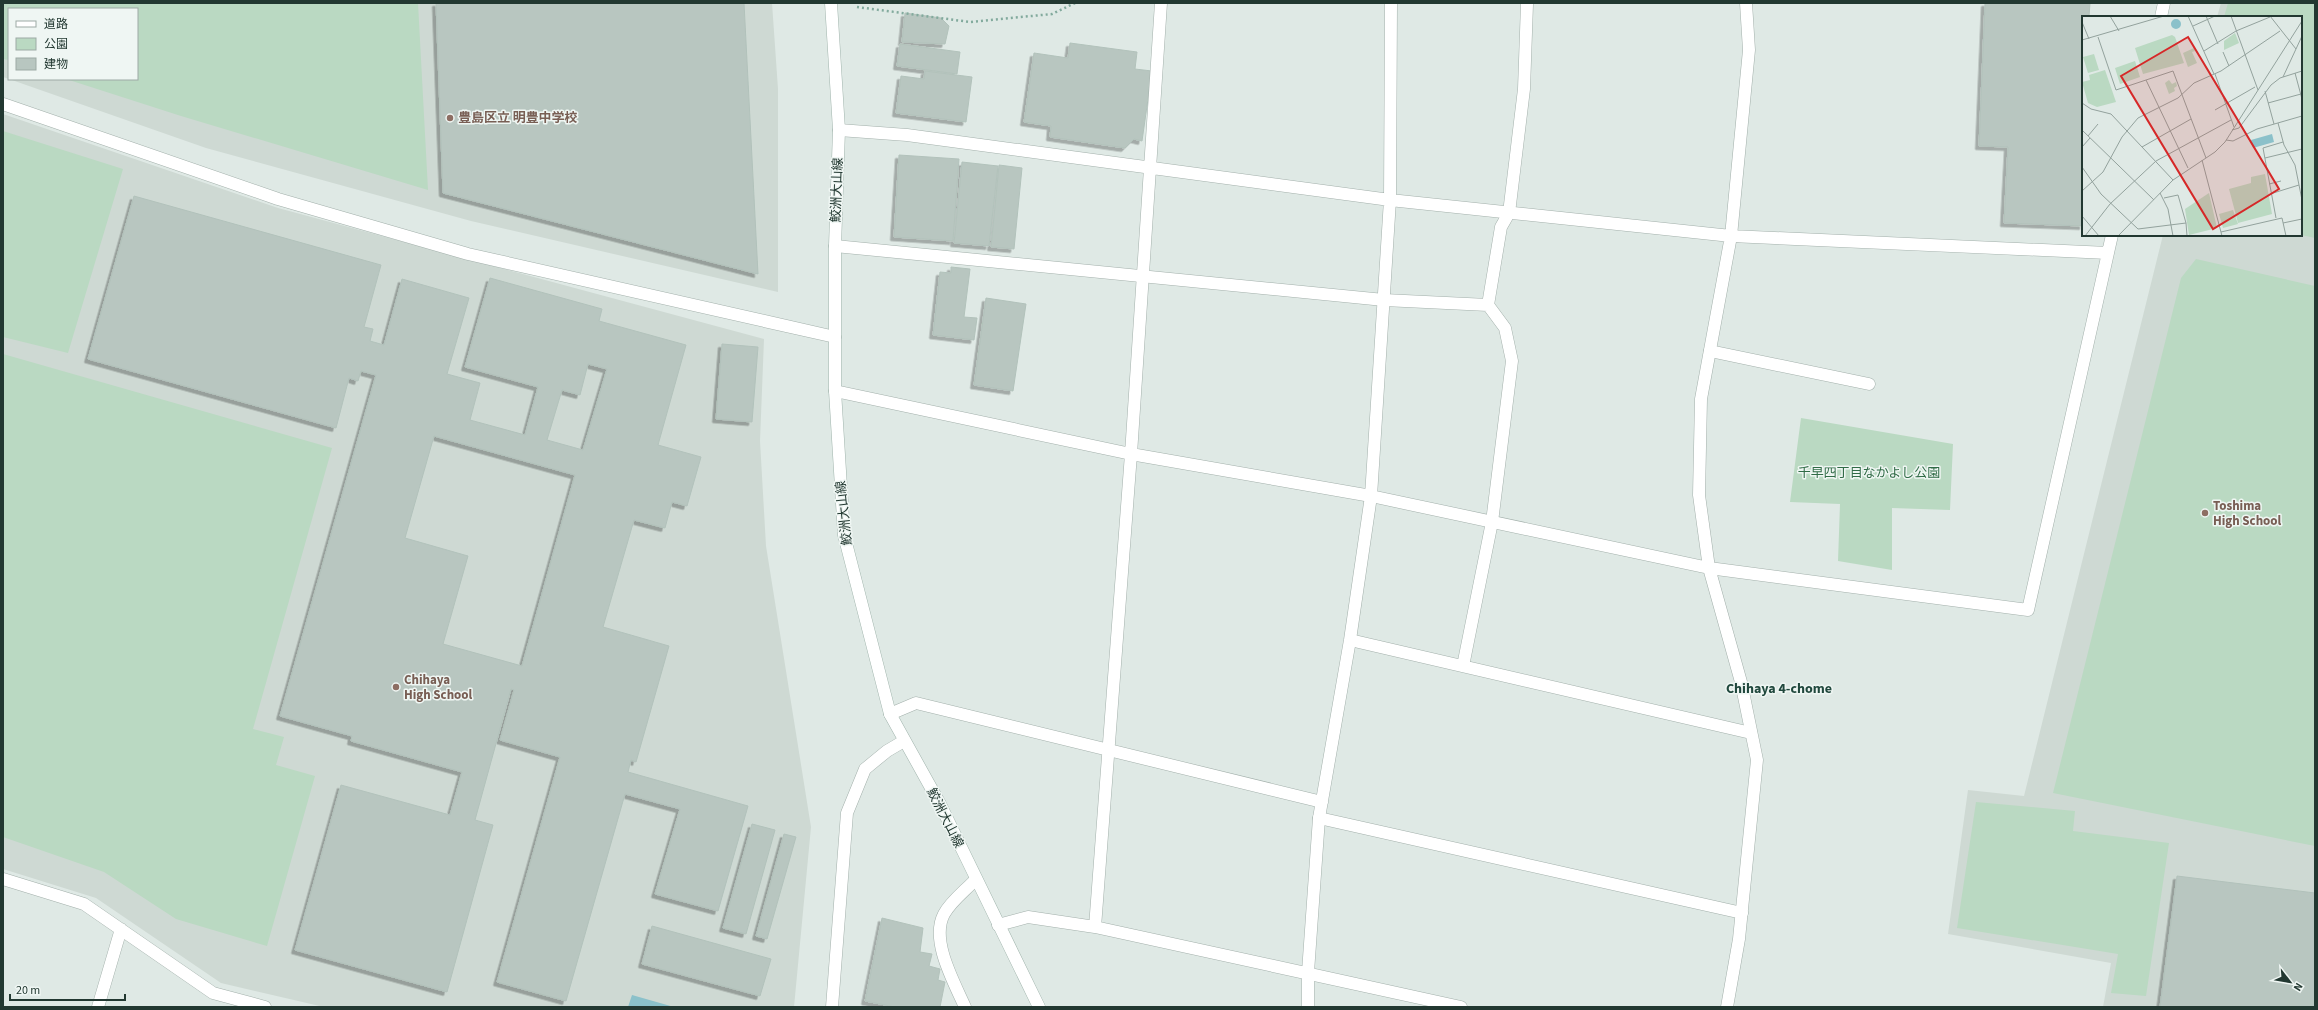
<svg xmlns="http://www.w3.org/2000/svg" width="2318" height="1010" viewBox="0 0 2318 1010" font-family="'Source Sans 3','Noto Sans JP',sans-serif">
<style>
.built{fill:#ced9d3}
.green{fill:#bad9c2}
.water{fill:#8bc1ca}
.building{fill:#b8c6c0;stroke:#b2c2bb;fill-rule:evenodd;filter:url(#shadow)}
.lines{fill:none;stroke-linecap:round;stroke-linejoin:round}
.service-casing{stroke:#a3b0ab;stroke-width:13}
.minor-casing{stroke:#a3b0ab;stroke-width:13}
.secondary-casing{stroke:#a0b4ac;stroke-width:13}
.path{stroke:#82aa9d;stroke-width:2.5;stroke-dasharray:2 3;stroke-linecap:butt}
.service{stroke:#fff;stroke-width:12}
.minor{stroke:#fff;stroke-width:12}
.secondary{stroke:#fff;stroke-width:12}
.education-dot{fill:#8d6e63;stroke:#eff6f3;stroke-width:1.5}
.labels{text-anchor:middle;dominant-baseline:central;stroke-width:3;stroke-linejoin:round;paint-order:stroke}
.education-label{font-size:13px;font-weight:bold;fill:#785e54;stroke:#eff6f3;text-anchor:start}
.street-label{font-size:13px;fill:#223831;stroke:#eff6f3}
.park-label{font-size:13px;fill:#306b46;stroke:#eff6f3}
.neighbourhood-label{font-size:14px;font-weight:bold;fill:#20483d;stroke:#eff6f3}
.inset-road{fill:none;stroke:#93a29d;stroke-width:1}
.view{fill:#d62828;fill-opacity:0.15;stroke:#d62828;stroke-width:2}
.inset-edge{fill:none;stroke:#223831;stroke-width:2}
</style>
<defs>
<filter id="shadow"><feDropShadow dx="-3.5" dy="3.5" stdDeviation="0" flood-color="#0004"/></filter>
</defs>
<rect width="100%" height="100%" fill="#dfe9e5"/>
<path class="built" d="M3 3H772L778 89V292L471 221 206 148 9 79H137V9H9V79L3 77Z
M2221 3H2315V1007H2103L2111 963 1948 934 1968 790 2024 796 2163 235H2301V17H2217Z
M3 114 278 208 764 339 760 441 766 546 811 827 794 1007H324L221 983 96 898 3 869Z"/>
<path class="green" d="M3 3H418L428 190 181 116 66 79H137V9H9V60L3 59Z
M2228 3H2315V238L2301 235V17H2224Z
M3 131 123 169 68 353 3 337Z
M2196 259 2315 286V846L2053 793 2181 278Z
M3 354 332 448 253 729 284 737 276 765 315 776 267 946 176 919 104 872 3 837Z
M1801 418 1953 444 1950 510 1892 508V570L1838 561 1840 504 1790 502Z
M1976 802 2075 811 2073 831 2169 843 2146 996 2111 993 2118 954 1957 928Z"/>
<path class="water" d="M632 995 674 1007H628Z"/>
<path class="building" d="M436 3H744L758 274 443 193Z
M1985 3H2090L2089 17H2083V226L2004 223 2008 147 1979 146Z
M905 13 941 18 949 26 945 44 902 42Z
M1070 43 1137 52 1135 69 1152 71 1142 141 1134 139 1125 148 1050 137 1051 126 1024 122 1034 53 1068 58Z
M900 44 960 52 957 74 897 66Z
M925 71 972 77 966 122 896 113 901 76 924 79Z
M899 155 959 159 953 241 894 237Z
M962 162 998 166 989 246 954 243Z
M999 165 1022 168 1014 249 991 247Z
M134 196 381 265 364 327 373 329 370 341 384 345 402 279 469 298 447 374 480 383 470 420 525 435 538 387 465 367 490 278 602 309 599 321 686 345 658 445 701 457 687 506 672 502 665 528 634 520 603 627 669 646 636 762 631 760 628 772 748 806 718 911 655 894 680 809 625 794 566 1001 497 982 560 757 500 740 514 690 511 689 475 820 493 825 447 992 295 950 341 785 450 815 462 772 351 741 352 736 280 716 376 375 361 371 358 381 349 378 336 428 88 359ZM588 364 607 369 583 450 547 440 562 390 580 395ZM434 436 575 475 522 666 443 644 468 556 405 538Z
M951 267 970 269 964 317 977 318 974 340 933 335 940 272 951 273Z
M986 298 1026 304 1013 391 974 385Z
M722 344 758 347 752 422 716 419Z
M752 824 775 830 746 934 723 928Z
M784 834 796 837 767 939 756 936Z
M2177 876 2315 893V1007H2160Z
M882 918 923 928 920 952 932 954 929 966 940 969 938 980 945 982 940 1007H895L865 1001Z
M652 926 771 959 760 996 642 964Z"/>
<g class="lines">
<defs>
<path id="service" d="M835 246 1384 300 1488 305
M1710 351 1869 384
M1371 496 1350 640 1319 818 1742 913
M1350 640 1751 733
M1463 666 1492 522 1512 361 1505 328 1488 305 1501 227 1509 213 1524 89 1527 4
M890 714 916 703 1322 802"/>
<path id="minor" d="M2161 17 2164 3
M3 104 278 199 468 254 835 337
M839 130 907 135 1390 200 1731 236 2108 253
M835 391 1131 454 1371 496 1709 568 2028 610 2112 235
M1371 496 1390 200 1391 3
M3 879 84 904 213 993 265 1007
M998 925 1028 917 1095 927 1461 1007
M1095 927 1131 454 1161 3
M98 1007 121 929
M832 1007 847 813 865 769 887 751 904 741
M965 1007C954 982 930 940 944 914 951 901 966 890 976 879
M1308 1007V972L1319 818
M1727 1007 1739 939 1757 760 1741 682 1709 568 1699 495 1701 399 1731 236 1749 50 1746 3"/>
<path id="secondary" d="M831 3 839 130 835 246V391L844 535 890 714 940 804 1039 1007"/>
</defs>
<use href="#service" class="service-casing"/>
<use href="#minor" class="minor-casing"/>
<use href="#secondary" class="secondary-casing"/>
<path class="path" d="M857 7 970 22 1052 14 1075 3"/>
<use href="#service" class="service"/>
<use href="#minor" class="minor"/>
<use href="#secondary" class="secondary"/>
</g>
<g class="education-dot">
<circle cx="450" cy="118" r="4"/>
<circle cx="2205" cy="513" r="4"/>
<circle cx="396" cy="687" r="4"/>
</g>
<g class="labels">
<g class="education-label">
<text x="458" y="118">豊島区立 明豊中学校</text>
<text x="2213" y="506">Toshima<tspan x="2213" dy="15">High School</tspan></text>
<text x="404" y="680">Chihaya<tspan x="404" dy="15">High School</tspan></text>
</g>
<g class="street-label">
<text transform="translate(837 190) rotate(-88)">鮫洲大山線</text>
<text transform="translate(844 513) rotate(-96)">鮫洲大山線</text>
<text transform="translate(945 818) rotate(63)">鮫洲大山線</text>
</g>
<g class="park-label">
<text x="1869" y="473">千早四丁目なかよし公園</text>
</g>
<g class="neighbourhood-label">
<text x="1779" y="689">Chihaya 4-chome</text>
</g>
</g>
<g transform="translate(2082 16)">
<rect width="220" height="220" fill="#dfe9e5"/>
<path d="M153 17 157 27 142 34V25ZM90 19 93 21 102 47 61 58 53 32ZM112 32 113 35 110 36 115 47 106 51 101 37ZM12 38 17 54 6 57 1 41ZM53 45 58 61 38 68 33 52ZM23 54 34 86 15 91 6 87 0 66 8 64 7 59ZM87 64 90 68 94 66 95 70 92 72 93 75 87 78 83 67ZM183 158 190 198 156 207 147 173 169 167V161ZM127 177 135 212 107 219 103 193ZM151 194 156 208 141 212 137 198Z" fill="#bad9c2"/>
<path d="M89 8a5 5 0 1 1 10 0a5 5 0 1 1-10 0ZM190 118 192 126 171 132 169 124Z" fill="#8bc1ca"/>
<path class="inset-road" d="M28 0 37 15M106 0 132 58M124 0 136 28M149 0 176 74M188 0 214 33M0 6 7 23M111 10 133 0M16 21 34 74 91 55 124 142M0 24 82 0M122 35 154 15 188 1M141 36 147 50M213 57 220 83M133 58 152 111M201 61 220 20M64 64 106 152M183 75 192 108M0 87 9 93 29 98 91 164M186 87 219 78M133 94 173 71M196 107 202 129 213 149 220 184M0 114 72 184M150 114 157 112 189 69 198 62 220 55M6 120 16 108M144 124 151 125 175 113 220 100M0 131 8 122M60 131 109 103M183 142 220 133M120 144 140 220M0 151 19 178 56 213 104 207M187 168 199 165M0 175 21 156 40 121 56 102 96 82 112 67 139 55 198 15M78 177 86 193 91 220M188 178 217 169M82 182 96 179 104 207 105 220M0 200 17 220M194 202 181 132 201 126M201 207 220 203M139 216 200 202 204 220M3 220 28 188 74 145 149 104M36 220 91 164 133 136 143 126 220 5"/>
<path class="view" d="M106 21 197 173 131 213 39 60Z"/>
<rect width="220" height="220" class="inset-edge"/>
</g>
<rect width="2318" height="1010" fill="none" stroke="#223831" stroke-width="8"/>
<rect x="8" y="8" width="130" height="72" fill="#eff6f3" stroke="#9daaa5"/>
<rect x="16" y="21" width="20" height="6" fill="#ffffff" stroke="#9daaa5"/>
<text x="44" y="28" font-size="12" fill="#223831">道路</text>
<rect x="16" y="38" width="20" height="12" fill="#bad9c2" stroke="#9daaa5"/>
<text x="44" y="48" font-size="12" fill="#223831">公園</text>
<rect x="16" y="58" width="20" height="12" fill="#b8c6c0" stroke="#9daaa5"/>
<text x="44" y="68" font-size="12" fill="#223831">建物</text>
<g transform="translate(2290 982) rotate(121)" stroke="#eff6f3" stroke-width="3" paint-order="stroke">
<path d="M0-3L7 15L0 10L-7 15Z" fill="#223831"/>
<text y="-6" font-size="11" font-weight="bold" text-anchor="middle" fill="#223831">N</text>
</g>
<path d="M10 994v6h115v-6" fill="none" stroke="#223831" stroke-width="2"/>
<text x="16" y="994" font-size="12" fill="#223831" stroke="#eff6f3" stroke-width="3" paint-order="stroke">20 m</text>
</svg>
